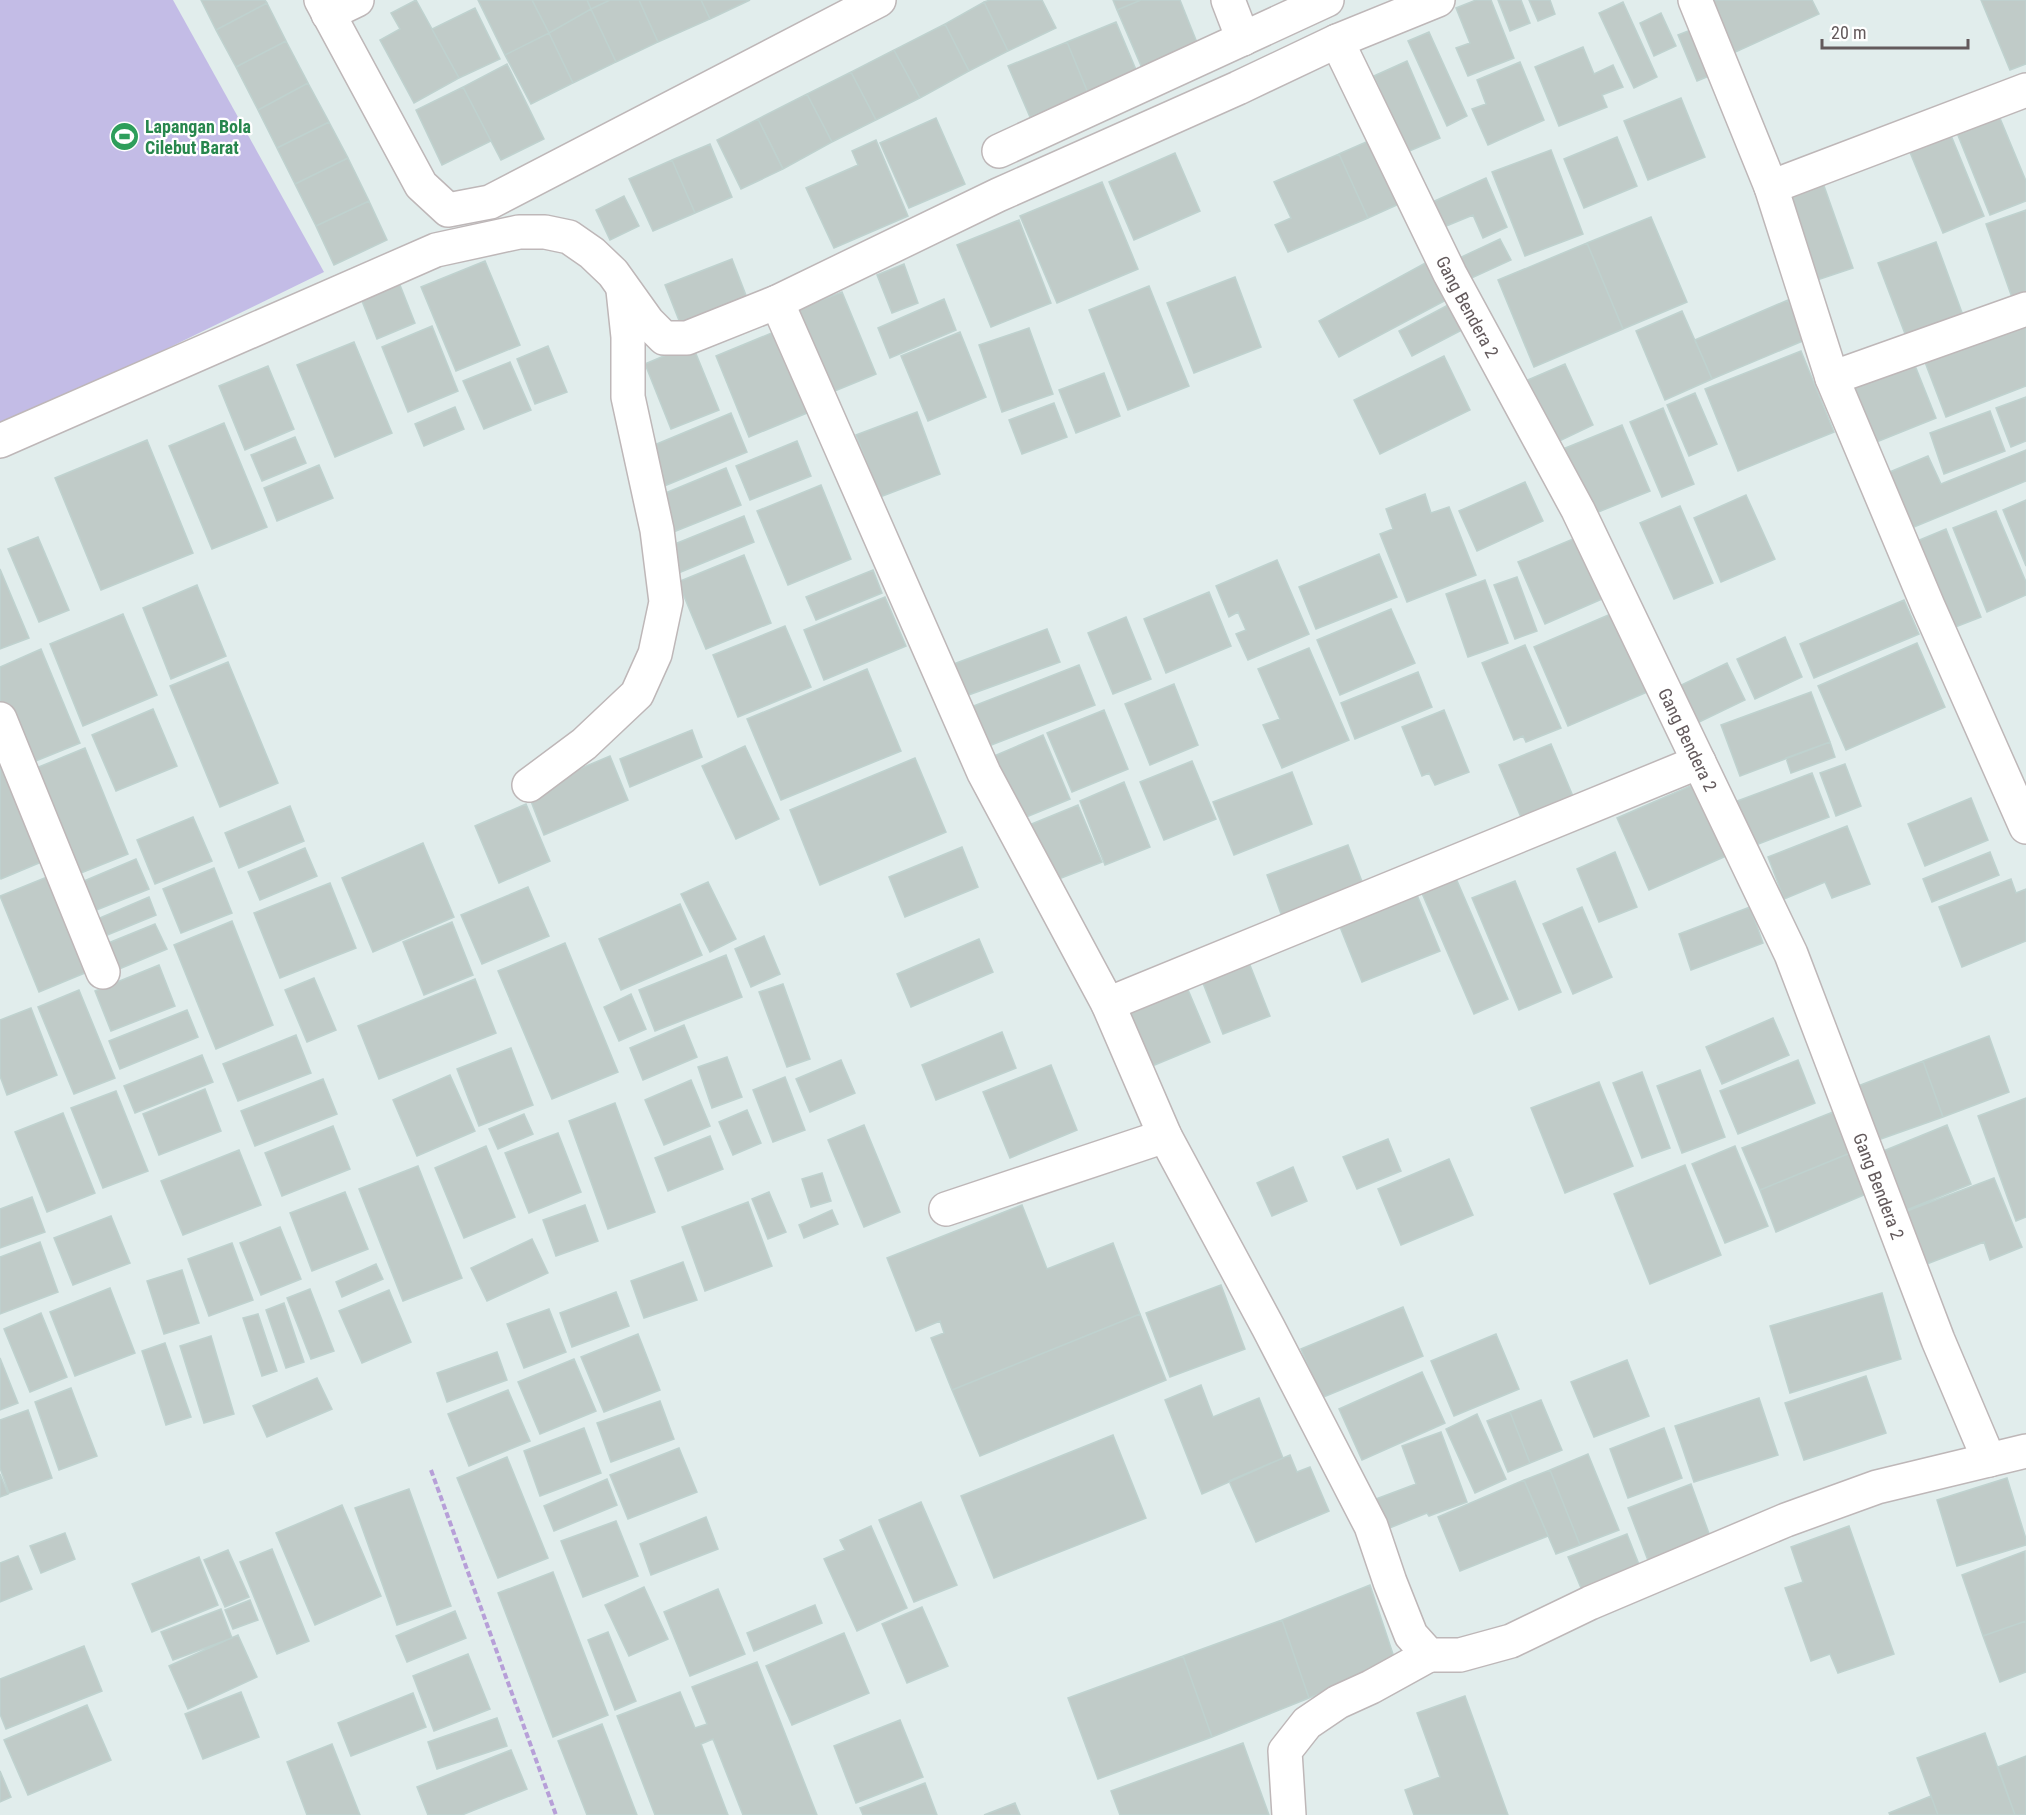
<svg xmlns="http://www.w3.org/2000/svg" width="2026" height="1815" viewBox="0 0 2026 1815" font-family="'Roboto Condensed',sans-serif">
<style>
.green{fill:#c3bce6}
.building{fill:#c0cbc8;stroke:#bfd2cf;stroke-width:1.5}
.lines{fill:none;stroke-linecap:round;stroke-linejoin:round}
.minor-casing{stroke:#beb7b8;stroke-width:36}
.path{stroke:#b79fd8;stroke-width:4;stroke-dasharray:6 3;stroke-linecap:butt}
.minor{stroke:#fff;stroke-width:33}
.labels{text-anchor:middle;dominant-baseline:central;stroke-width:4.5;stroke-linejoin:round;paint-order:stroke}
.leisure-label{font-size:18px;font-weight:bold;fill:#27864d;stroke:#fff;text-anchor:start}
.street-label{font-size:18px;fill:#635a5c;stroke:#fff}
</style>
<rect width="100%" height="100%" fill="#e1edec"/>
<path class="green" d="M0 0H173L324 272 0 430Z"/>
<path class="building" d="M201 0H265L267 3 216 30Z
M416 0 459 78 414 103 380 40 400 29 391 13Z
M478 0H532L549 33 505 55Z
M532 0H587L591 9 549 33Z
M587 0H610L591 9Z
M610 0H639L658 42 616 62 591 9Z
M639 0H701L710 19 658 42Z
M701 0H750L710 19Z
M990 0H1042L1056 28 1008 51 984 2Z
M1113 0H1141L1117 10Z
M1141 0H1180L1198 45 1142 68 1117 10Z
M1476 0H1491L1514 58 1468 76 1456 48 1470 43 1456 8Z
M1498 0H1521L1530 23 1510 31Z
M1529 0H1550L1555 14 1538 21Z
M1708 0H1812L1819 14 1731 54Z
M1981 0H2026V64L2010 70Z
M984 2 1008 51 969 71 945 24Z
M1623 2 1657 77 1634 88 1599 13Z
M267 3 286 41 236 67 216 30Z
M475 8 500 59 459 78 432 29Z
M591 9 616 62 573 83 549 33Z
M1661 13 1676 46 1654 56 1640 23Z
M1116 22 1137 72 1088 93 1067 42Z
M945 24 969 71 920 98 894 50Z
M1696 28 1714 74 1697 81 1678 35Z
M1429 32 1467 116 1447 126 1408 41Z
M549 33 573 83 531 104 505 55Z
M286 41 308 83 258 110 236 67Z
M1067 42 1088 93 1030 117 1008 66Z
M1583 47 1594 74 1613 65 1623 87 1602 95 1607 107 1559 126 1535 67Z
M894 50 920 98 876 120 851 72Z
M1407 61 1440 138 1407 152 1374 76Z
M1520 62 1544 120 1488 145 1472 109 1486 104 1477 80Z
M507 64 544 139 501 160 463 87Z
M851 72 876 120 832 142 807 94Z
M308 83 329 122 277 148 258 110Z
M463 87 491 141 442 165 416 110Z
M807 94 832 142 783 169 758 119Z
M1681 98 1705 157 1648 180 1624 121Z
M1997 111 2026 181V201L1990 215 1955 128Z
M936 118 965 184 909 208 880 143Z
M758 119 783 169 741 189 717 140Z
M329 122 348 158 295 184 277 148Z
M1948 128 1984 216 1943 233 1907 145Z
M1617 137 1637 186 1584 208 1564 159Z
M1373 139 1401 203 1368 218 1339 154Z
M876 140 908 216 834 248 806 188 858 165 852 151Z
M710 144 732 197 695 213 672 160Z
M1551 150 1583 234 1525 256 1492 172Z
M1175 153 1200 211 1134 240 1109 182Z
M1339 154 1368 218 1288 252 1275 225 1291 218 1274 182Z
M348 158 369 201 316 226 295 184Z
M672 160 695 213 653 231 629 179Z
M1486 178 1507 227 1483 238 1473 215 1439 229 1428 204Z
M1102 182 1138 269 1057 303 1020 216Z
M1823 183 1853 268 1811 282 1781 197Z
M624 196 639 226 610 240 596 210Z
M369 201 387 240 334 265 316 226Z
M2026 210V299L2014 303 1986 224Z
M1651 217 1687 302 1623 329 1587 243Z
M1019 220 1051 303 991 327 957 245Z
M1500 239 1511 260 1465 281 1455 260Z
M1936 242 1964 318 1907 339 1878 263Z
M1587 243 1623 329 1534 367 1498 280Z
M732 259 749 303 682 328 665 285Z
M485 261 520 345 456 371 421 287Z
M1429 261 1450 298 1339 357 1319 321Z
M904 264 918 303 892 313 877 275Z
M1235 277 1261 347 1194 373 1167 303Z
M398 280 415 323 377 339 360 296Z
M1149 286 1189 386 1128 410 1089 310Z
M842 292 876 374 825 395 791 312Z
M944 299 956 330 890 358 878 328Z
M1788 300 1805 340 1712 379 1695 340Z
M1448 305 1462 330 1412 356 1399 331Z
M1682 311 1712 379 1665 400 1636 331Z
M2026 318V386L1946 417 1923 357Z
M432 326 458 391 408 412 382 347Z
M1029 328 1053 394 1002 412 979 345Z
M774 332 807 413 749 437 716 356Z
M960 332 986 397 928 421 901 356Z
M354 342 392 433 335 457 297 365Z
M692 344 719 410 671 429 645 364Z
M548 346 567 392 535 404 517 359Z
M1801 351 1834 432 1738 471 1705 389Z
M1444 356 1470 410 1380 454 1354 400Z
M510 362 531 410 484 429 463 381Z
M1914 363 1936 418 1869 445 1847 390Z
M1565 364 1593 425 1551 445 1523 382Z
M268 366 294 429 245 450 219 386Z
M1104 373 1120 416 1076 433 1059 390Z
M1695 393 1717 444 1689 456 1667 405Z
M2026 397V441L2011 447 1996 408Z
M1054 403 1067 437 1022 454 1009 420Z
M455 407 464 429 424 446 415 424Z
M1663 408 1694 484 1662 497 1630 422Z
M1990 411 2005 451 1944 474 1930 433Z
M917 412 940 474 880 497 856 435Z
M731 413 747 452 657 489 640 451Z
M224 423 267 527 212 549 169 446Z
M1622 425 1650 491 1591 515 1563 449Z
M295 437 306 463 262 481 251 455Z
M147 440 193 553 101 590 55 478Z
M797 441 811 476 750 500 736 466Z
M2026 450V481L1909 529 1885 474 1928 456 1941 484Z
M319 465 333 498 277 521 264 488Z
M726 468 741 505 666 535 651 499Z
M1525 482 1543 521 1477 551 1459 511Z
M821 485 851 559 788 585 757 511Z
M1425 494 1431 513 1449 507 1476 575 1407 602 1380 534 1393 529 1386 509Z
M1746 495 1775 559 1721 582 1694 518Z
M2026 500V566L2003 510Z
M1680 506 1713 583 1674 599 1640 523Z
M1996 511 2026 582V595L1987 612 1953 528Z
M744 516 754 542 676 574 665 548Z
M1946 529 1981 617 1945 631 1910 544Z
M1585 534 1611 595 1545 624 1518 562Z
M38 537 69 610 39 622 8 549Z
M1379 554 1397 597 1316 629 1299 587Z
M744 555 771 623 706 649 678 582Z
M1277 560 1309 634 1248 660 1236 634 1246 630 1238 612 1229 617 1216 586Z
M0 569 29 638 0 649Z
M873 570 882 593 816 620 806 597Z
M1517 577 1537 631 1515 639 1494 585Z
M1485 580 1508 643 1468 657 1446 594Z
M197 585 226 656 171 679 143 608Z
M1209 592 1231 646 1166 673 1144 619Z
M885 597 906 646 824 680 804 630Z
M1904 600 1919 634 1814 678 1800 644Z
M1391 609 1415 663 1340 695 1317 640Z
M1613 613 1647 692 1568 726 1534 647Z
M123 614 157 695 83 726 50 644Z
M1126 617 1151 679 1113 694 1088 633Z
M785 626 811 687 738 717 713 655Z
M1047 629 1060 662 963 697 951 665Z
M1785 637 1802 677 1755 699 1737 659Z
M1917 643 1945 707 1846 750 1818 686Z
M1525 645 1561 728 1526 742 1523 736 1514 740 1482 663Z
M1309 648 1349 740 1282 768 1263 725 1280 719 1258 669Z
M41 649 80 743 26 765 0 700V667Z
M228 662 278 783 220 807 170 686Z
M1727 663 1745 700 1693 725 1675 688Z
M1079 665 1095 705 981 749 966 709Z
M867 669 901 751 781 800 747 719Z
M1418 672 1432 707 1355 739 1341 703Z
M1174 684 1198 745 1150 765 1125 704Z
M1811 692 1830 742 1740 776 1721 725Z
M153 709 177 766 116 791 92 735Z
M1104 710 1128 769 1072 792 1047 733Z
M1444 710 1469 772 1435 785 1429 773 1422 776 1402 727Z
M692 730 702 757 630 787 620 759Z
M1043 735 1070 799 1019 820 992 757Z
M1830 742 1835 757 1791 773 1786 758Z
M1551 744 1575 801 1523 822 1499 765Z
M745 746 779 819 736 839 702 766Z
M0 747 46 860 1 879 0 876Z
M85 748 128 854 71 877 29 771Z
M610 756 628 800 544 835 527 791Z
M915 758 946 832 820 885 790 810Z
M1192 761 1216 819 1164 840 1140 782Z
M1845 764 1861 806 1836 816 1820 773Z
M1292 772 1312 824 1234 855 1213 802Z
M1812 773 1829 817 1748 848 1732 803Z
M1124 782 1150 847 1105 865 1080 801Z
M1695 784 1726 856 1649 890 1617 818Z
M1971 798 1988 840 1925 866 1908 824Z
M526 804 550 861 499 883 475 826Z
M1078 805 1102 862 1046 884 1022 828Z
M290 806 304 841 239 868 225 833Z
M193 817 212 861 155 884 137 840Z
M1847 826 1870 884 1832 898 1825 882 1784 899 1768 857Z
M423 843 454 917 373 952 342 878Z
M1348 845 1366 892 1284 922 1267 875Z
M962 847 978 887 905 917 889 877Z
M305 848 317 876 260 900 248 872Z
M1615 852 1637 907 1599 922 1577 869Z
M1990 852 1999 875 1932 902 1923 879Z
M136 859 149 889 89 913 77 884Z
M214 868 232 913 181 933 163 889Z
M52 875 92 970 39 992 0 896Z
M1455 876 1508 999 1474 1014 1421 891Z
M2011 879 2016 893 2026 889V941L1962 967 1939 907Z
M1515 881 1561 992 1519 1010 1472 898Z
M708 882 736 939 710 952 681 894Z
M330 883 356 948 280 978 254 913Z
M528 887 549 936 482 964 461 915Z
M1415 890 1440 951 1362 982 1338 922Z
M149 897 156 915 100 938 93 921Z
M680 904 702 955 621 990 599 939Z
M1582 907 1612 977 1573 994 1543 924Z
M1750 907 1763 943 1691 970 1679 934Z
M232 921 273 1025 216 1049 174 945Z
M452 922 473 975 424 995 403 942Z
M155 924 167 949 112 972 101 946Z
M764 936 780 974 751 987 735 949Z
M979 939 993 972 911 1007 897 974Z
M565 943 618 1072 552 1099 498 971Z
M726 955 742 997 655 1031 639 990Z
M1246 955 1270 1016 1223 1034 1199 973Z
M159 965 175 1006 111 1031 95 991Z
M314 978 336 1030 307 1042 285 990Z
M475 979 496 1033 379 1079 358 1026Z
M783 984 810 1059 787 1067 759 992Z
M1186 985 1210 1042 1145 1069 1121 1012Z
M79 990 115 1078 74 1094 38 1007Z
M631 994 646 1029 619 1041 604 1007Z
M31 1008 57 1075 7 1095 0 1076V1020Z
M187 1010 198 1037 120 1069 109 1041Z
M1773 1018 1789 1055 1722 1084 1706 1047Z
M684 1025 697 1057 643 1080 630 1048Z
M1002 1032 1016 1068 936 1100 922 1065Z
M296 1035 311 1073 238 1101 223 1064Z
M1989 1036 2009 1092 1943 1117 1923 1061Z
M511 1048 533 1105 479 1126 457 1069Z
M202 1055 213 1082 135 1113 124 1086Z
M727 1057 742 1097 712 1108 698 1067Z
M841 1060 855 1093 810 1112 796 1079Z
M1798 1060 1815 1103 1738 1134 1720 1091Z
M1923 1061 1943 1117 1878 1140 1858 1086Z
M1051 1065 1077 1130 1010 1158 983 1092Z
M1700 1070 1725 1137 1682 1153 1657 1086Z
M1642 1072 1670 1148 1642 1158 1613 1083Z
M450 1075 475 1131 417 1156 393 1100Z
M785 1077 805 1130 773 1142 753 1090Z
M323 1079 337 1114 255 1146 241 1111Z
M691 1080 710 1126 664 1145 645 1100Z
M1599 1082 1633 1166 1565 1193 1531 1108Z
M205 1089 221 1131 159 1155 143 1114Z
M116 1091 148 1171 103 1188 71 1108Z
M2026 1098V1217L2016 1221 1978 1116Z
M615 1103 655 1212 608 1229 569 1121Z
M747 1110 761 1143 733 1155 719 1122Z
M1833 1112 1850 1153 1760 1190 1742 1148Z
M63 1113 95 1193 47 1212 15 1132Z
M524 1114 533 1134 498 1149 489 1129Z
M864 1125 900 1212 864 1227 828 1140Z
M1947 1125 1971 1184 1904 1211 1881 1152Z
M333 1126 350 1169 282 1196 265 1153Z
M558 1133 581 1192 529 1213 505 1153Z
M710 1136 723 1169 668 1191 655 1158Z
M1388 1139 1401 1171 1357 1189 1343 1157Z
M486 1146 515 1217 464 1238 435 1168Z
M1735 1146 1768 1226 1725 1243 1692 1164Z
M239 1150 261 1205 183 1235 161 1181Z
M1850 1153 1866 1194 1776 1232 1760 1190Z
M1449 1159 1473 1215 1401 1245 1378 1189Z
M1685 1165 1721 1255 1650 1284 1614 1194Z
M418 1166 462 1278 403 1301 359 1189Z
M1293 1167 1307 1201 1272 1216 1257 1183Z
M822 1173 831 1201 811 1207 802 1179Z
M1994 1178 2022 1247 1990 1260 1984 1242 1919 1267 1899 1214Z
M345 1192 368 1249 312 1271 290 1213Z
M769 1192 786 1232 768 1239 752 1199Z
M32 1197 45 1232 0 1248V1209Z
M748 1202 772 1266 705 1291 682 1227Z
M585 1205 598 1241 556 1256 543 1220Z
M1022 1205 1047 1269 1113 1243 1140 1314 952 1390 931 1338 944 1333 940 1321 916 1331 887 1258Z
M832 1210 838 1224 804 1238 799 1225Z
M111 1216 130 1263 73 1285 54 1238Z
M280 1227 301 1279 261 1295 240 1243Z
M532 1239 548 1273 487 1301 471 1268Z
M40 1242 58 1292 0 1314V1257Z
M232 1243 253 1300 209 1316 188 1259Z
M683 1262 697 1300 644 1318 631 1281Z
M376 1264 383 1279 342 1297 336 1282Z
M182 1270 199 1323 164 1334 147 1281Z
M1221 1285 1245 1349 1170 1377 1146 1313Z
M110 1288 135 1353 75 1376 50 1312Z
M310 1289 334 1351 311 1359 287 1298Z
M389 1290 411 1342 362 1363 339 1311Z
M616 1292 629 1326 572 1347 560 1313Z
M1882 1293 1901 1359 1790 1393 1770 1326Z
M284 1303 304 1362 286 1368 266 1310Z
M1403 1307 1423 1356 1321 1398 1301 1349Z
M549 1309 566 1352 524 1368 507 1324Z
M41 1313 67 1377 30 1392 4 1329Z
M258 1314 277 1371 262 1376 243 1318Z
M1140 1314 1166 1380 980 1456 952 1390Z
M638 1334 660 1390 604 1412 581 1357Z
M1496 1334 1519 1389 1454 1416 1431 1361Z
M211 1336 234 1414 204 1423 180 1346Z
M165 1343 191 1417 166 1425 142 1351Z
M497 1352 507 1380 447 1402 437 1373Z
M0 1358 18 1403 0 1410Z
M574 1359 596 1411 540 1434 518 1382Z
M1627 1360 1649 1416 1594 1437 1571 1382Z
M1422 1372 1445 1423 1362 1460 1339 1409Z
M1866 1376 1886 1433 1804 1460 1785 1403Z
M317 1378 332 1409 267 1437 253 1406Z
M1201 1385 1213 1417 1259 1398 1283 1458 1202 1494 1165 1400Z
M71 1388 97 1456 59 1470 35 1402Z
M508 1390 530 1441 469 1466 448 1414Z
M1759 1398 1778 1455 1694 1482 1675 1426Z
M1541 1400 1562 1450 1530 1463 1510 1412Z
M660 1401 674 1439 611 1462 597 1423Z
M28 1410 52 1478 9 1493 0 1468V1420Z
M1510 1412 1530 1463 1508 1472 1487 1421Z
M1477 1414 1506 1479 1475 1493 1446 1429Z
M584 1428 601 1473 540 1496 524 1451Z
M1664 1428 1682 1478 1628 1498 1610 1449Z
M1441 1432 1467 1502 1429 1516 1427 1513 1387 1529 1376 1499 1416 1484 1402 1446Z
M1113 1435 1146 1518 994 1578 961 1496Z
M679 1448 697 1492 628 1519 610 1475Z
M1588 1454 1619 1530 1580 1545 1550 1470Z
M1290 1455 1297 1472 1310 1467 1329 1511 1256 1542 1229 1481Z
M507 1457 548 1558 498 1578 457 1478Z
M1550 1470 1580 1545 1556 1554 1524 1480Z
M0 1474 8 1494 0 1497Z
M2007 1478 2026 1539V1545L1957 1566 1937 1500Z
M607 1479 617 1505 554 1531 544 1506Z
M1524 1480 1548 1536 1460 1571 1438 1517Z
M1691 1484 1711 1539 1649 1563 1628 1508Z
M409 1489 451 1606 397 1625 355 1508Z
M921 1502 957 1585 914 1602 879 1520Z
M342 1505 381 1596 315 1625 276 1533Z
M706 1517 718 1549 651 1575 640 1544Z
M616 1521 638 1576 583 1597 561 1541Z
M871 1526 907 1608 857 1631 824 1559 845 1550 840 1540Z
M1849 1526 1894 1654 1838 1673 1830 1654 1811 1661 1785 1588 1803 1582 1791 1547Z
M65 1533 75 1559 41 1573 30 1546Z
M1627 1534 1642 1572 1584 1595 1568 1557Z
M272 1549 309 1641 277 1654 240 1562Z
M228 1550 249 1597 225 1607 204 1560Z
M2025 1551 2026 1621 1983 1636 1962 1575Z
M18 1556 32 1589 0 1602V1563Z
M199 1557 218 1605 152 1632 132 1584Z
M553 1572 608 1715 553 1737 498 1593Z
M1370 1585 1396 1663 1309 1698 1282 1620Z
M644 1587 668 1639 629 1656 605 1605Z
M718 1589 745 1654 690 1676 664 1612Z
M250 1600 258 1620 233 1629 225 1610Z
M815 1605 822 1623 754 1651 747 1633Z
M922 1607 948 1666 907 1683 882 1624Z
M221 1609 232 1638 173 1660 161 1632Z
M455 1611 466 1638 407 1662 396 1636Z
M1282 1620 1309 1698 1212 1737 1183 1656Z
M2026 1621V1672L2000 1682 1983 1636Z
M608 1632 636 1701 615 1710 588 1640Z
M844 1633 869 1693 792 1725 766 1666Z
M238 1635 257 1677 188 1709 169 1666Z
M84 1646 102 1691 6 1729 0 1714V1679Z
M468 1654 490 1709 434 1731 413 1676Z
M1183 1656 1212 1737 1098 1779 1068 1698Z
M757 1662 817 1815H743L713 1739 701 1744 728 1815H655L617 1716 680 1692 695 1728 707 1724 692 1687Z
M241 1692 259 1737 203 1759 185 1714Z
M413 1693 426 1727 351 1756 338 1723Z
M1465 1696 1508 1815H1414L1405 1790 1440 1777 1417 1713Z
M87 1705 111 1760 28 1795 4 1740Z
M497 1718 507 1746 437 1769 428 1742Z
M900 1720 923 1777 856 1803 834 1746Z
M602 1724 637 1815H587L558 1741Z
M1985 1733 2015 1815H1938L1917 1758Z
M1243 1743 1269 1815H1120L1111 1791Z
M332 1744 360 1815H307L287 1762Z
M511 1750 527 1789 462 1815H428L417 1787Z
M2026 1756V1815H2015L1998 1767Z
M0 1771 11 1797 0 1802Z
M925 1783 937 1815H863L860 1808Z
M1931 1796 1938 1815H1890L1889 1813Z
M1015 1803 1020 1815H984Z"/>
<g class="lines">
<defs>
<g id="minor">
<path d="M321 0 421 185 448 210 490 202 879 0"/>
<path d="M1228 0 1243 39"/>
<path d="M1695 0 1771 187 1832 378 1928 606 2026 827"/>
<path d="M328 14 357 0"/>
<path id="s1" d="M1337 41 1450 274 1578 510 1791 954 1938 1340 1989 1460"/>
<path d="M999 151 1327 0"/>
<path d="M1771 187 2026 90"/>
<path d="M777 302 984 773 1108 1004 1165 1136 1268 1327 1371 1526 1390 1582 1411 1635 1429 1655H1460L1511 1641 1590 1603 1786 1520 1877 1487 2026 1451"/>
<path d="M1832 378 2026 309"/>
<path d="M0 441 436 250 519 232H545L569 237 592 253 613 273 648 322 664 338H687L777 302 998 195 1238 88 1337 41 1438 0"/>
<path d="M0 719 103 972"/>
<path d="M529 785 584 744 637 694 655 654 666 602 657 530 628 397V337L623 290"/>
<path d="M1108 1004 1699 762"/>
<path d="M946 1209 1165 1136"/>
<path d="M1289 1815 1285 1751 1307 1723 1338 1702 1371 1687 1429 1655"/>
</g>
</defs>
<use href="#minor" class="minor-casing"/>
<path class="path" d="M431 1470 556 1815"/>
<use href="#minor" class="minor"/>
</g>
<defs>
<symbol id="stadium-disc" viewBox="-11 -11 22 22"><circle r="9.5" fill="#2e9e5b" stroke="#fff"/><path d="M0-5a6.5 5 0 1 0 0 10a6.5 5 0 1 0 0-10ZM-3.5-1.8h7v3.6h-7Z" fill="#fff"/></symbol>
</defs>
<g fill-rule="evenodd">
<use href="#stadium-disc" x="108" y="120" width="33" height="33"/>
</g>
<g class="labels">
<g class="leisure-label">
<text x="145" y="126">Lapangan Bola<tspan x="145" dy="21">Cilebut Barat</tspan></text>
</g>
<g class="street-label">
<text stroke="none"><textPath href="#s1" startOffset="296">Gang Bendera 2</textPath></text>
<text stroke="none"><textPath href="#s1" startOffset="782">Gang Bendera 2</textPath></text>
<text stroke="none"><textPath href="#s1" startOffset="1268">Gang Bendera 2</textPath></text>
</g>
</g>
<path d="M1822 39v9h146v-9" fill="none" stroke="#635a5c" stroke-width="3"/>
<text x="1831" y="39" font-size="18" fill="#635a5c" stroke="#ffffff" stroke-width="4.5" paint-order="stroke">20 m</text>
</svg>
